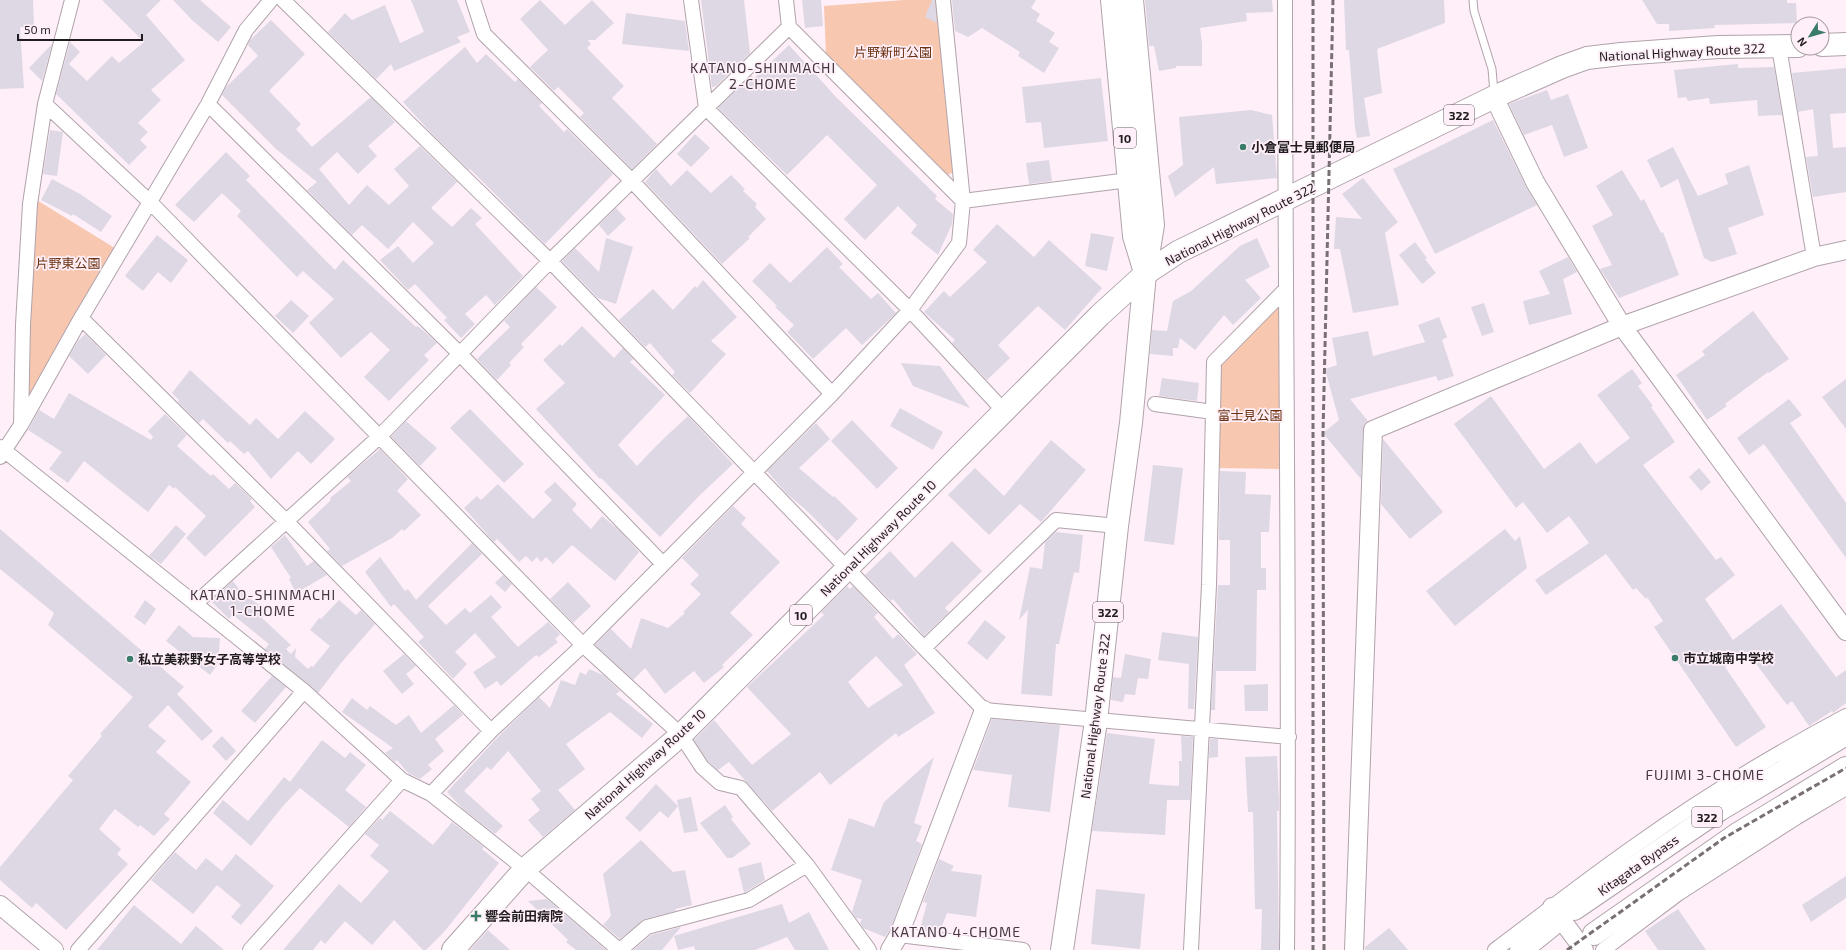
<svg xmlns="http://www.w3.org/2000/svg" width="1846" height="950" viewBox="0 0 1846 950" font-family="'Exo 2','Noto Sans JP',sans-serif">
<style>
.green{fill:#f8c7af}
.building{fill:#ded8e5;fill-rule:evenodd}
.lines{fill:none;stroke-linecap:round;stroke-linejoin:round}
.service-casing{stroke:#b0a3ab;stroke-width:9}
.minor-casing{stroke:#b0a3ab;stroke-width:16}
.tertiary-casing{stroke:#b0a3ab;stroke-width:20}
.trunk-casing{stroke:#b0a3ab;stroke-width:24}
.service{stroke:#fff;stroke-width:7}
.minor{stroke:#fff;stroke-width:14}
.tertiary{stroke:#fff;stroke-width:18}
.trunk{stroke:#fff;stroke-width:22}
.rail{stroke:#797075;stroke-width:3;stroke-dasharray:6 3;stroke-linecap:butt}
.poi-dot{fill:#3a7b69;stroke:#feeff8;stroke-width:1.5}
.labels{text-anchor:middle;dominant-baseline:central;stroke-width:3.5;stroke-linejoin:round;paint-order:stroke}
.shield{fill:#feeff8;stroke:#635b60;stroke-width:1}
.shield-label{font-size:12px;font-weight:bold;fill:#211c1f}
.park-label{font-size:13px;fill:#6a3211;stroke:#feeff8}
.street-label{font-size:13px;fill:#211c1f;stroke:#feeff8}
.poi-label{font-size:13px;font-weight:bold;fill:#211c1f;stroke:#feeff8;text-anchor:start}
.neighbourhood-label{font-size:14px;letter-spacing:1px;fill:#42373e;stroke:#feeff8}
</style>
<rect width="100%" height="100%" fill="#feeff8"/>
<path class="green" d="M904 0H938L954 172 945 176 826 55 824 6Z
M35 199 118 250 23 417Z
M1282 297 1283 469 1216 468 1218 363Z"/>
<path class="building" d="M0 0H33L34 27H20L24 88 0 89Z
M102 0H161L146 15 185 60 151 90 161 100 138 123 148 132 140 140 147 147 129 165 56 94 70 42 80 52 69 64 87 81 112 56 119 63 144 42Z
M173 0H200L231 27 218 42 193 21Z
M411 0H457L470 32 457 37 461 42 394 71 391 64 376 79 328 32 345 13 352 20 385 5 400 43 424 32Z
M540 0 565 25 592 0 614 23 595 40H588L591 44 587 48 624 86 612 98 657 144 632 169 580 117 584 113 558 87 554 91 530 67 548 50 520 19Z
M701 0H744L750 53 716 86 712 87Z
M802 0H821L823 26 805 28Z
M932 0H935L937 23 925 17Z
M952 0H1036L1031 8 1040 14 1036 21 1055 33 1049 42 1059 48 1044 73 1018 56 1020 52 982 28 968 37 955 31Z
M1145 0H1272L1273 12 1246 13 1247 21 1200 28 1202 43V66H1176V68L1159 71 1154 46H1149Z
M1344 0H1444L1445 23 1377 49 1382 93 1364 98 1370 136 1357 138 1355 128 1349 50H1346Z
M1642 0H1787V3H1796L1797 23 1714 25 1715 28 1669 31V24H1657Z
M626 13 685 21 689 51 622 44Z
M271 20 305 54 269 91 301 124 296 129 312 147 371 97 395 122 368 146 377 156 358 174 337 152 319 169 349 205 367 185 389 205 409 186 394 169 420 146 457 182 431 208 452 227 471 208 482 218 475 224 523 276 495 305 486 295 465 314 475 324 461 338 444 320 447 318 415 284 408 290 380 260 398 246 413 263 434 243 413 222 388 249 362 225 352 235 307 190 317 182 276 149 222 95 226 87 258 56 248 45 250 40Z
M52 44 42 81 29 68Z
M789 45 836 97 937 196 935 199 953 214 952 224 938 255 911 233 917 225 898 206 865 240 844 219 877 185 827 135 787 175 718 108 752 75 753 79Z
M465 47 477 63 486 54 515 82 518 79 542 103 539 106 564 132 567 129 613 174 545 244 470 169 469 170 432 134 403 102Z
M1738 64V68L1774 67 1782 115 1758 116 1757 100 1710 104 1709 98 1688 101 1686 97 1678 98 1674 70Z
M1846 68V113L1830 114 1833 148 1846 147V192L1813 197 1806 157 1818 156 1813 109 1798 112 1792 73Z
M1101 78 1108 141 1044 148 1041 122 1026 123 1022 87Z
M1547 90 1551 100 1568 94 1588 148 1564 157 1552 125 1524 135 1509 104Z
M1251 110 1272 115 1277 178 1216 184 1214 167 1175 197 1168 176 1183 165 1179 117Z
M1493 120 1526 187 1537 205 1435 254 1393 169Z
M50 130 63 132 57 176 43 174Z
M695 134 710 148 691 167 677 154Z
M1673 147 1698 196 1728 184 1725 174 1749 165 1764 215 1728 228 1737 254 1712 262 1704 258 1678 179 1661 188 1647 160Z
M226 152 250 176 246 180 335 270 343 260 416 327 417 326 424 331 437 343 424 355 429 360 389 401 364 377 390 350 371 332 341 358 309 323 334 299 303 271 297 277 237 216 241 211 222 193 194 222 175 205Z
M1049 160 1052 181 1029 184 1026 163Z
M656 169 671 186 687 170 711 193 731 175 745 189 743 191 757 204 755 207 766 219 748 237 750 238 722 264 645 182Z
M1622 170 1641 201 1644 199 1661 233 1663 232 1679 275 1619 298 1600 269 1612 265 1592 226 1613 215 1596 186Z
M1363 178 1398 222 1385 233 1399 305 1353 313 1340 249H1334L1336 217 1362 219 1342 194Z
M52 179 80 194 112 216 101 232 73 214 72 216 41 200Z
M616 208 626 219 608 236 599 225Z
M997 224 1034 257 1049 240 1102 288 1065 330 1038 306 998 345 1010 358 987 380 952 343 955 340 924 312 944 291 950 297 987 262 973 250Z
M1091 233 1114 237 1107 271 1085 266Z
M157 235 188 260 171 283 158 272 143 291 125 276Z
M606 238 633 247 616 304 598 298 562 261 575 248 599 272Z
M1257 238 1270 267 1245 280 1261 298 1233 325 1224 315 1195 350 1180 338 1178 348H1173V356L1150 354 1152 330 1167 331 1173 301 1191 291 1240 246Z
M1415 242 1427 258 1425 259 1436 273 1422 284 1399 255Z
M827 247 843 264 839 267 871 299 878 293 896 313 862 345 846 328 813 359 787 332 794 325 775 307 777 306 752 281 770 263 790 283Z
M1568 257 1577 272 1563 279 1572 314 1529 325 1523 301 1550 294 1539 271Z
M703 280 737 317 711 341 726 354 690 393 672 375 675 372 650 343 645 347 619 320 653 289 673 310 695 286 697 288Z
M536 287 557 307 521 344 524 347 509 363 511 365 497 380 477 359 510 327 504 321Z
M291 300 309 316 293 333 275 316Z
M1484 303 1494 332 1482 336 1471 307Z
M1753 311 1789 359 1769 373 1768 372 1725 404 1727 406 1707 420 1676 375 1705 355 1702 351Z
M1439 317 1447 337 1442 340 1454 376 1438 381 1436 376 1350 399 1368 421 1364 424 1363 430 1361 479 1323 433 1339 420 1325 369 1337 365 1332 338 1368 331 1373 356 1425 342 1418 325Z
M582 326 614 358 623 348 633 359 630 362 665 395 618 445 637 466 659 443 688 416 733 464 699 496 660 537 601 478 600 479 536 409 565 383 543 360 560 344 562 346Z
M85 334 106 355 88 374 69 356 78 341Z
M901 363 940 366 970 408 913 386Z
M1632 369 1642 383 1638 386 1653 406 1651 407 1675 442 1643 465 1716 560 1721 557 1735 575 1705 599 1733 640 1781 604 1836 677 1846 670V703L1833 713 1832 711 1809 726 1792 701 1787 705 1747 652 1725 667 1766 727 1736 747 1654 627 1663 621 1647 597 1646 599 1636 588 1633 590 1606 554 1546 595 1535 580 1589 543 1569 516 1547 533 1523 502 1516 508 1454 424 1491 396 1544 469 1580 442 1596 464 1630 438 1597 395Z
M190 370 250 425 256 418 278 439 305 411 335 439 311 464 298 451 271 479 248 451 244 454 230 441 228 443 203 419 199 423 178 402 179 400 172 393Z
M1162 378 1199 383 1197 401 1159 396Z
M1846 379V429L1822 397Z
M69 393 151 440 153 437 148 431 165 414 187 435 177 446 211 476 213 474 229 489 235 483 252 499 250 501 255 507 205 557 186 538 206 516 175 487 174 489 169 485 148 512 84 461 68 483 49 469 62 452 28 430 39 410 54 419Z
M1789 399 1802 415 1790 423 1846 503V558L1764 444 1749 455 1737 438Z
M900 408 943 432 933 450 890 426Z
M470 409 524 464 504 483 450 428Z
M852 420 898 468 877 489 831 441Z
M406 421 437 448 420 466 391 437Z
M816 423 830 439 799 468 833 497 834 496 858 519 837 541 805 509 787 494 767 471Z
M1383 439 1443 512 1410 539 1381 504Z
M1051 440 1086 470 1041 522 1020 504 989 535 948 495 975 468 1004 496Z
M380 449 408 479 397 491 421 515 404 531 402 529 392 538 342 566 327 551 330 549 308 522 331 500 330 498 351 481 347 477Z
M1153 465 1183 468 1174 545 1144 541Z
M1699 468 1711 482 1701 491 1689 477Z
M1220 471 1246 472 1245 494 1271 495 1269 532H1261V568H1266V590H1257L1256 671H1216L1215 710H1211L1218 585H1230V540H1219Z
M555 482 577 504 572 510 591 529 602 516 620 531 639 552 615 581 572 545 553 564 546 557 541 562 537 557 532 562 526 556 519 562 497 539 494 542 464 508 477 496 481 500 498 484 533 519 552 500 544 492Z
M733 506 746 518 741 524 780 562 730 613 753 635 722 665 724 667 704 683 694 671 665 694 645 668 633 680 595 645 611 629 631 649 641 618 668 628 685 613 683 612 701 594 690 584 699 575 682 558Z
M176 525 186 534 161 564 149 556Z
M0 529 184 687 177 694 213 731 202 741 168 705 148 726 166 741 156 752 191 782 164 814 170 819 154 836 140 825 138 827 115 809 99 829 121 849 117 854 128 864 66 930 36 903 32 908 0 880V867L73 780 68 776 102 736 100 734 133 697 48 625 54 613 0 569Z
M1505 529 1515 541 1520 536 1527 568 1455 626 1426 591Z
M1056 532 1083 535 1079 573 1074 572 1059 644H1056L1052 696 1021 694 1028 610 1019 620 1030 567 1042 569 1045 542Z
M285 535 307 566 314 561 327 575 296 593 289 579 291 578 271 547Z
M952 541 982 571 945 608 949 612 924 636 893 599 891 601 865 575 890 551 915 578Z
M472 543 482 554 428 606 446 625 465 608 470 613 491 595 502 607 491 617 518 647 548 622 560 634 555 639 558 642 539 657 536 655 501 686 497 681 485 689 473 672 496 657 475 633 455 652 467 664 453 679 418 642 424 637 394 604 391 607 365 572 380 557 405 591 408 589 416 600Z
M503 575 512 584 505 592 495 583Z
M233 581 242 593 268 611 262 618 291 645 286 649 291 654 296 648 295 657 308 669 311 666 313 667 330 646 310 630 319 618 321 619 339 600 356 615 361 610 375 624 341 663 318 693 265 649 269 644 233 615 229 619 211 601Z
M568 582 591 606 573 623 550 599Z
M847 586 850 589 853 586 878 613 874 617 893 639 898 634 917 654 904 665 935 713 898 737 896 733 830 785 820 772 772 811 729 762 718 770 708 761 694 740 714 720 752 765 791 734 747 687 824 615 821 612ZM876 656 903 685 868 708 848 682Z
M145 600 156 609 145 625 134 617Z
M985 620 1006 637 987 660 967 643Z
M179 625 193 637 220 638 218 664 210 675 166 641Z
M1162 632 1198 637 1194 709H1188L1189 664 1158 660Z
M404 654 416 666 406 674 414 684 402 694 383 671Z
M1125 654 1151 659 1148 679 1138 678 1135 695 1125 694 1123 702 1111 700 1113 677 1121 678Z
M589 669 603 675 620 691 616 694 653 724 642 738 610 712 566 744 585 769 558 790 575 810 543 837 528 820 540 810 531 799 541 791 508 751 491 770 487 767 464 791 503 826 495 834 463 809 447 792 495 740 539 697 550 708 561 680 575 685 580 672 586 675Z
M272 676 286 687 255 723 241 711Z
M1268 684V711H1245L1244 685Z
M352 698 367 710 370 706 396 725 409 715 421 733 454 705 463 715 435 739 444 751 428 765 432 769 420 779 408 773 397 760 395 762 385 753 393 748 342 712Z
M992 719 1060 725 1050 812 1008 807 1012 775 973 770Z
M1107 733 1155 739 1149 784 1179 786V761H1182L1181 736 1193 737 1190 800H1167L1165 835 1092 831Z
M222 736 236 751 226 761 212 746Z
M1210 739H1218V757L1209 758Z
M322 740 345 758 350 752 366 765 345 790 366 807 349 827 300 788 283 806 251 846 213 813 223 800 248 821 284 777 290 782Z
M1277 756 1279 800V811H1277L1279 950H1261L1262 909H1255L1253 812H1248L1245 757Z
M934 757 914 823 922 826 916 841 922 844 890 930 885 937 863 928 860 923 862 919 856 918 852 912 862 880 831 870 849 818 874 827 884 802Z
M656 784 678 806 668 818 660 811 640 832 625 818Z
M691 797 698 831 684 833 677 800Z
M725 805 733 817 731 819 751 844 732 858H727L700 823Z
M390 811 433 845 452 822 484 847 482 849 499 863 444 932 426 950H423L394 920 372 945 345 921 325 944 321 940 313 950H283L339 884 361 903 389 871 370 856 379 845 365 834 380 818 382 820Z
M641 840 673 872 685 870 692 905 675 909 676 911 645 919 620 939 603 925 611 916 603 874Z
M175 852 196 870 206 858 222 871 236 854 274 886 241 925 231 917 241 905 217 885 193 914 151 880Z
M939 859 954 866 951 871 982 875 976 917 947 913 940 931 920 929 927 903 923 902Z
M761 862 765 880 744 893 738 868Z
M1846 876V898L1811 922 1802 905Z
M1096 889 1145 894 1140 949 1091 944Z
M547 899 606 950H576L566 942 568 940 528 901Z
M782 904 789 923 809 912 829 950H795L787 937 755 950H695L694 946 678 950 674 936Z
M134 905 181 944 196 926 224 950H97Z
M1678 909 1706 950H1658L1645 931Z
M681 927 662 950H633L651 935Z
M1389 928 1408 950H1365V947Z
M488 930 510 950H470Z"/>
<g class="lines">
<defs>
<path id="service" d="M1473 0 1474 11 1492 69 1494 93"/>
<path id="minor" d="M283 0 550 261 984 710 1289 737
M473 0 484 34 632 181 832 394
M691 0 706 108 910 310 1004 411
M786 0 789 27 963 201
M1285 0C1285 317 1290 633 1287 950
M1779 47 1814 257
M45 104 150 202 583 645 681 735 702 767 720 783 741 788 807 865 869 950
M208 104 460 354 663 564
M963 201 1129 180
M81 318 286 521 491 731
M1155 404 1213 412 1209 585 1191 950
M1213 412 1214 362 1286 289
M21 423 23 325 30 204 45 104 72 0
M0 447 304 691 402 780 431 794 525 869 619 950
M0 457 21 425 81 318 208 104 246 30 271 0
M195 604 379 437 550 261 789 27
M924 648 1056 520 1117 526
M431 794 491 731 583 645 832 394 910 310 959 243 963 201 943 0
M899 935 1023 950
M78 950 304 691
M250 950 402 780
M620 950 647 927 749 900 807 865
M1495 950C1543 914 1590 877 1639 843 1705 796 1775 754 1846 716
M1603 950 1679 893 1797 817 1846 788"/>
<path id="tertiary" d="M1494 97 1535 182 1622 326 1846 631
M0 905 54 950
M1552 907 1584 950
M890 950 899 935 984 710
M1354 950 1373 430 1622 326 1814 257 1846 250"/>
<path id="trunk" d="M1112 0 1134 236 1144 269
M1822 45 1846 44
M1574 909 1719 810 1846 734
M1594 934 1736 835 1846 768
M453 950 525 869 681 735 1100 315 1145 274 1178 252 1494 97 1562 67 1587 58 1621 54 1718 47 1798 46
M1062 950 1096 721 1117 526 1131 423 1145 274 1153 225 1132 0
M1521 950 1551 926"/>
</defs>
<use href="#service" class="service-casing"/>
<use href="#minor" class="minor-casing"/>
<use href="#tertiary" class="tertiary-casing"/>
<use href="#trunk" class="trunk-casing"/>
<use href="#service" class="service"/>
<use href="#minor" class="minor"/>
<use href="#tertiary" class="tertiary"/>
<use href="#trunk" class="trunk"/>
<path class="rail" d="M1313 0V950
M1324 950 1323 433 1333 0
M1567 950 1724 838 1846 768"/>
</g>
<g class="poi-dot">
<circle cx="1243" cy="147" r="4"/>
<circle cx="1675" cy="658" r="4"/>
<circle cx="130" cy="659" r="4"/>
<path d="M474 910h4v4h4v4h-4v4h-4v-4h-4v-4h4z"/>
</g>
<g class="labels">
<g class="shield">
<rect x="1444" y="105" width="30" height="20" rx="3"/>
<rect x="1114" y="128" width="22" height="20" rx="3"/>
<rect x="1093" y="602" width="30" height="20" rx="3"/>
<rect x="790" y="605" width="22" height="20" rx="3"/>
<rect x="1692" y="807" width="30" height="20" rx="3"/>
</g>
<g class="shield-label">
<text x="1459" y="115">322</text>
<text x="1125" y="138">10</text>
<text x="1108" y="612">322</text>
<text x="801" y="615">10</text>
<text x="1707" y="817">322</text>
</g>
<g class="park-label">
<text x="893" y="52">片野新町公園</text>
<text x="68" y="263">片野東公園</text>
<text x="1250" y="415">富士見公園</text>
</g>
<g class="street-label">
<text transform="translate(1682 52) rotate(-3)">National Highway Route 322</text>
<text transform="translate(1240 224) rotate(-27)">National Highway Route 322</text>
<text transform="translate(878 538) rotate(-45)">National Highway Route 10</text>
<text transform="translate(1095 716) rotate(-83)">National Highway Route 322</text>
<text transform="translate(645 764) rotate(-42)">National Highway Route 10</text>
<text transform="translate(1638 865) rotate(-35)">Kitagata Bypass</text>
</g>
<g class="poi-label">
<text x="1251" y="147">小倉富士見郵便局</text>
<text x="1683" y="658">市立城南中学校</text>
<text x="138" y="659">私立美萩野女子高等学校</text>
<text x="485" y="916">響会前田病院</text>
</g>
<g class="neighbourhood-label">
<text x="763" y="67">KATANO-SHINMACHI<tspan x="763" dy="16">2-CHOME</tspan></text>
<text x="263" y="594">KATANO-SHINMACHI<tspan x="263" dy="16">1-CHOME</tspan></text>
<text x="1705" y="774">FUJIMI 3-CHOME</text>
<text x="956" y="931">KATANO 4-CHOME</text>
</g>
</g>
<g transform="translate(1810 36) rotate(233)"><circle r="19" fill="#feeff8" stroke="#a69ba1"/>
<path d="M0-3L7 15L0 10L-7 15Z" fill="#3a7b69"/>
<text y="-6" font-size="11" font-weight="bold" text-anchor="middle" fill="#211c1f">N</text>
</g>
<path d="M18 34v6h124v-6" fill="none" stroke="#211c1f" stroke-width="2"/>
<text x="24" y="34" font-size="12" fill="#211c1f" stroke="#feeff8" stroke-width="3" paint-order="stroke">50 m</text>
</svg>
